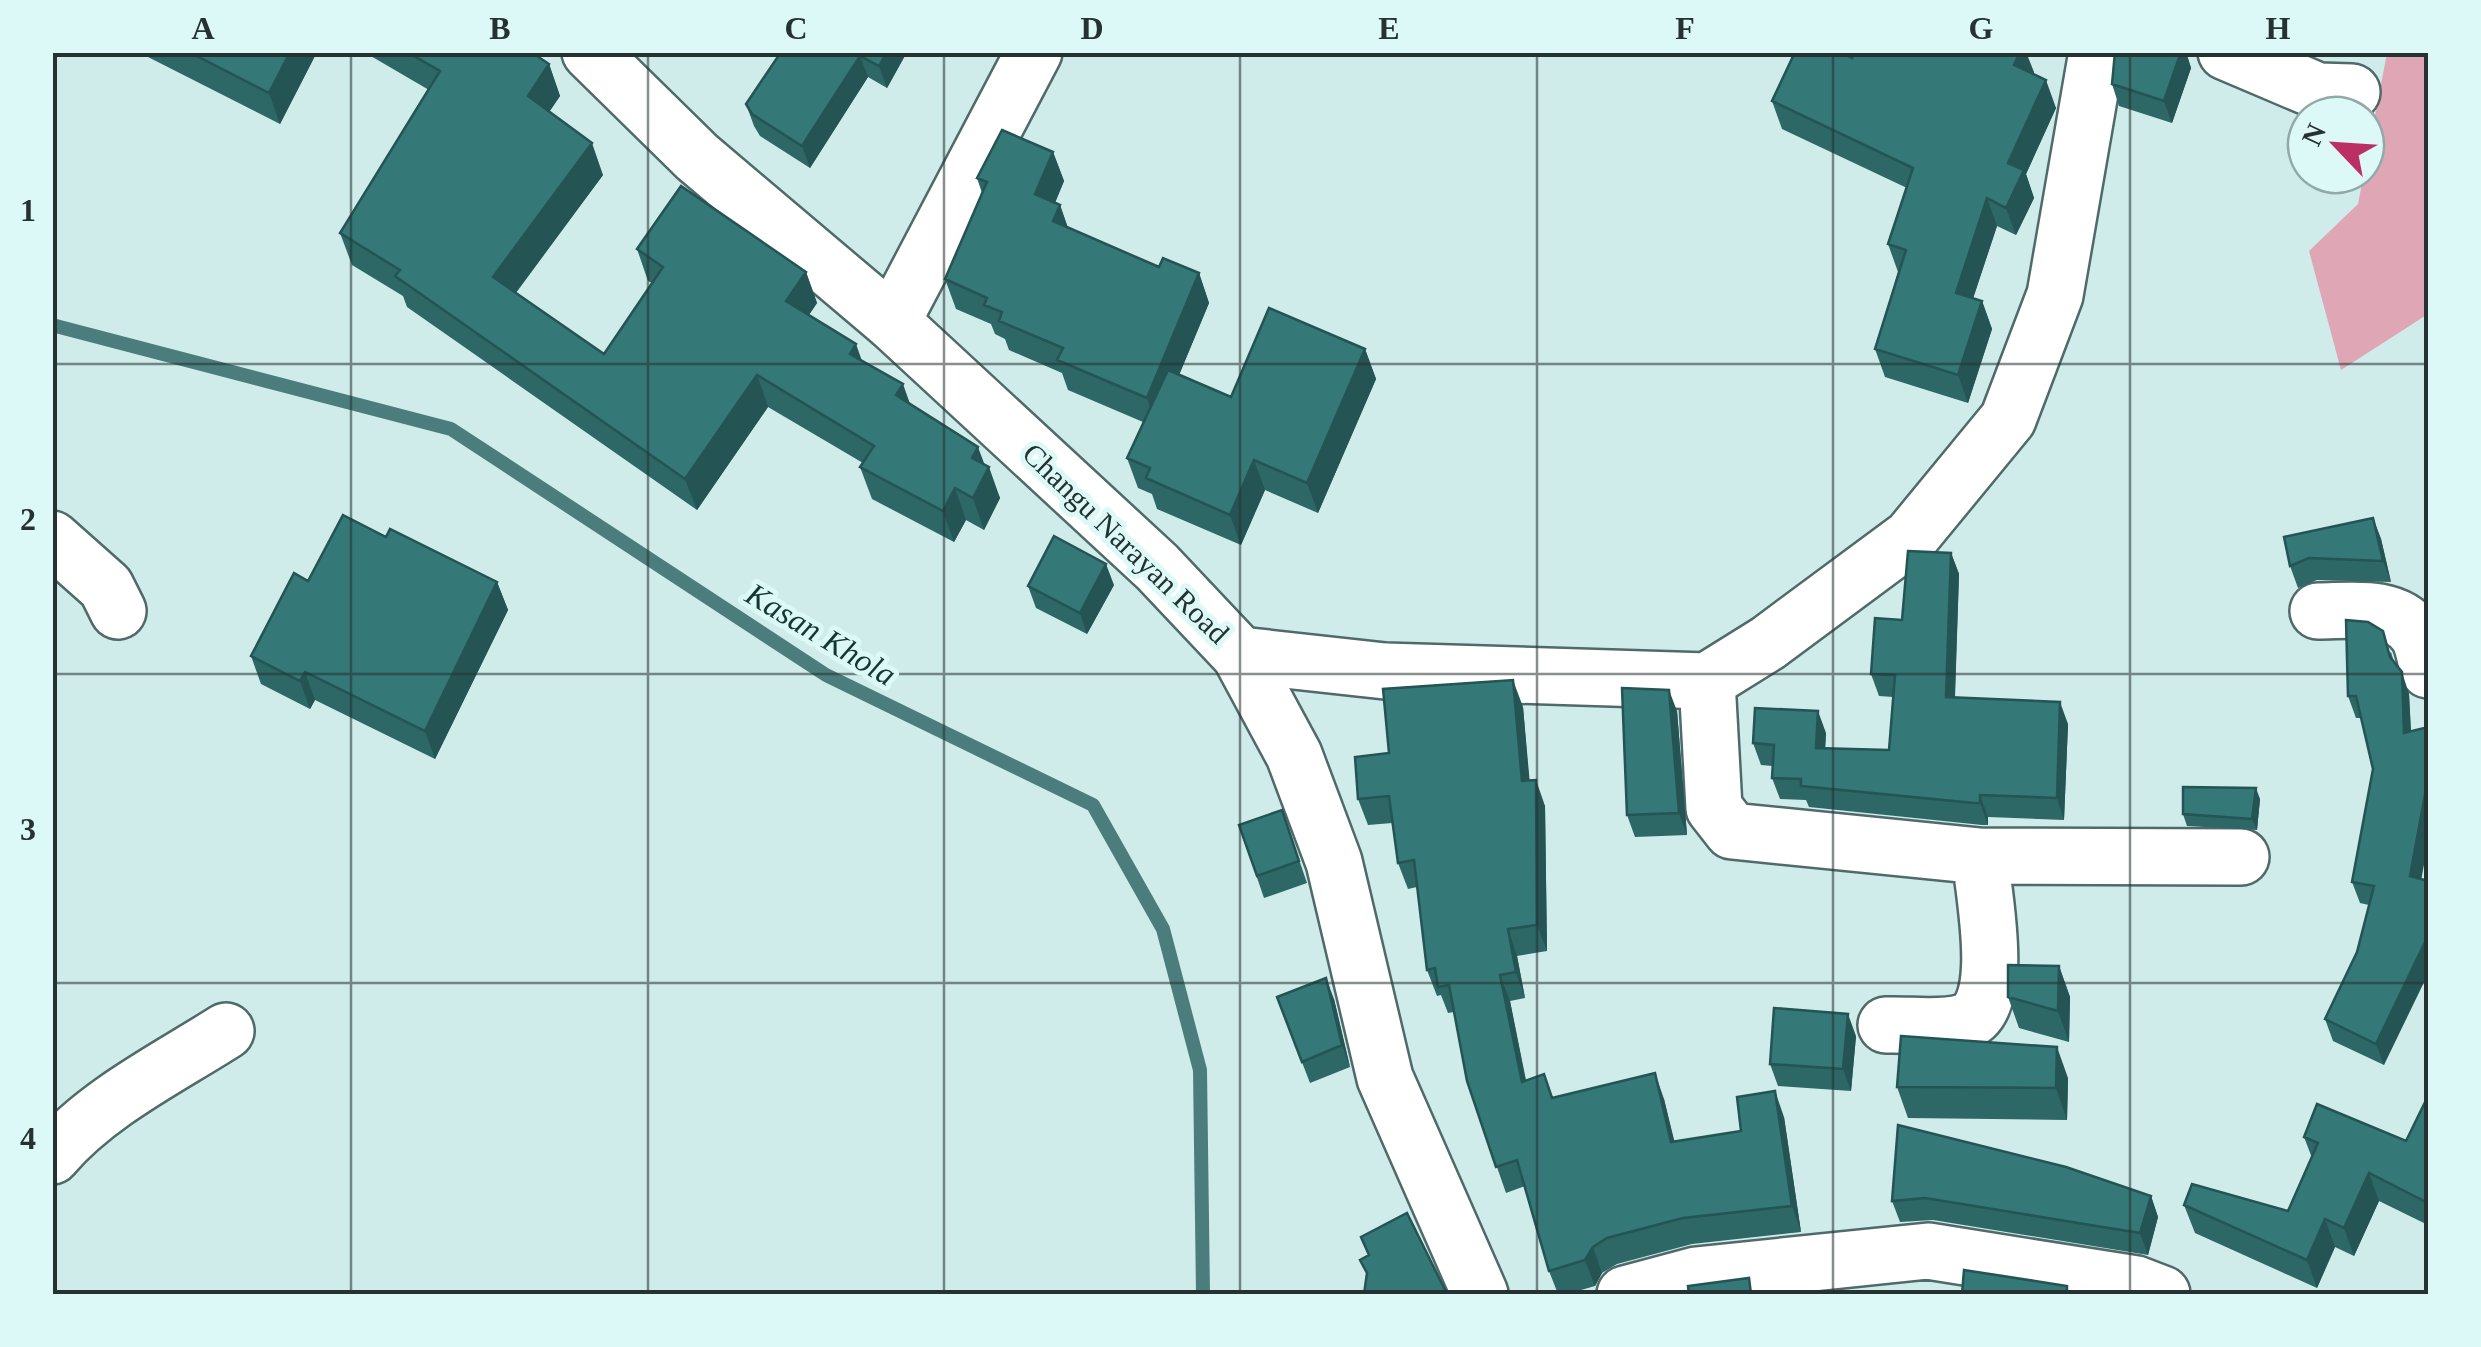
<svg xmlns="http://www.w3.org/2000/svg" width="2481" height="1347" viewBox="0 0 2481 1347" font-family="Georgia,serif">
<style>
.green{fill:#dfa7b5}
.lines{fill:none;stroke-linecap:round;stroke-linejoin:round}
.stream{stroke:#4b7d7c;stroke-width:14}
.minor-casing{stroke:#506a69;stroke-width:60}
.major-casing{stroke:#506a69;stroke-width:60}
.minor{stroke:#fff;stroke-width:55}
.major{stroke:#fff;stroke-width:55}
.wall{fill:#2d6766}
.shaded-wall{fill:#245453}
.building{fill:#347877;stroke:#245453;stroke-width:2.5}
.grid{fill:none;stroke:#263131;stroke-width:2.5;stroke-opacity:0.55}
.labels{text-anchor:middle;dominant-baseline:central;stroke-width:10;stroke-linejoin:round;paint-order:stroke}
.street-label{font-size:30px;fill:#263131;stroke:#dcf9f8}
.water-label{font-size:32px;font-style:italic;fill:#143736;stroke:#dcf9f8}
.neatline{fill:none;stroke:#263131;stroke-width:4}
.grid-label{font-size:32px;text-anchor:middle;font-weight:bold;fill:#263131}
</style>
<rect width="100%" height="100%" fill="#cfeceb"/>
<path class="green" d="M2387 53H2428V314L2341 370 2309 251 2358 204Z"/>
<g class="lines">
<path class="stream" d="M52 325 451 429 826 675 1093 805 1163 929 1200 1070 1203 1294"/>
<defs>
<path id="minor" d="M2226 52 2318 91 2352 92
M892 322 1034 52
M52 539 106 587 118 611
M2318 611C2350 611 2394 603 2416 633 2423 642 2425 659 2428 670
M1240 655 1385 671 1707 681 1768 643 1911 537 2008 419 2055 295 2097 52
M1707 681 1714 808 1732 831 1980 856 2241 857
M1886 1025C1910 1024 1942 1029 1964 1022 2008 1009 1983 892 1980 856
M52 1156C97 1103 168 1068 226 1031
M1625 1294 1696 1275 1928 1251 2136 1284 2162 1294"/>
<path id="major" d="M590 52 697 157 892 322 1157 567 1240 655 1294 755 1334 862 1385 1078 1480 1294"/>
</defs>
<use href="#minor" class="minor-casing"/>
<use href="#major" class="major-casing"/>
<use href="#minor" class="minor"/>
<use href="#major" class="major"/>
</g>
<path class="wall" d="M146 52H317L280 124 148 57Z
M364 52H531L549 64 560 96 549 112 603 175 516 293 604 354 652 283 648 281 637 249 806 272 817 303 809 315 910 404 985 465 1000 498 984 530 966 520 954 542 872 499 860 467 863 463 768 407 697 510 407 307 403 296 352 265 340 233 429 90Z
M781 52H907L887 88 868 77 810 168 760 136 754 126 746 104Z
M2115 52H2186L2191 68 2172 123 2119 106 2112 84Z
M1852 58 2034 72 2033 74 2056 108 2026 174 2034 198 2016 235 1997 226 1973 298 1982 301 1992 329 1968 403 1885 377 1875 349 1898 272 1888 244 1907 188 1782 129 1772 101Z
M1053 152 1064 181 1055 203 1060 205 1068 228 1159 267 1199 273 1209 303 1179 375 1231 397 1365 349 1376 379 1318 513 1265 490 1241 545 1157 509 1152 494 1138 488 1127 458 1143 422 1068 390 1062 373 1009 350 1005 339 995 334 991 324 956 309 945 279 982 193 977 178Z
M2373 518 2381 539 2391 582 2317 580 2298 588 2290 566Z
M386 537 497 582 508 610 435 759 315 700 310 709 261 684 251 656 308 581Z
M1951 553 1959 574 1955 698 2068 724 2064 820 1988 817V825H1982L1809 807 1806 800 1780 799 1772 778 1773 766 1761 765 1753 743 1826 733 1825 748 1889 750 1893 697 1879 696 1871 674 1902 620Z
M1114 585 1087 634 1036 608 1028 586Z
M2391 652 2394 662 2409 694 2411 731 2428 727V842L2384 1065 2333 1041 2325 1019 2357 952 2369 905 2360 903 2352 882 2373 769 2361 718H2356L2348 696Z
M1523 707 1529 780 1545 806 1547 951 1517 956 1525 998 1510 1001 1526 1080 1553 1098 1664 1099 1674 1142 1741 1131 1784 1117 1801 1232 1692 1244 1617 1264 1602 1273 1595 1286 1567 1294H1558L1549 1271 1525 1186 1506 1193 1467 1081 1454 1012 1448 1013 1441 995 1437 996 1427 970 1417 887 1408 889 1398 863 1392 823 1368 825 1358 799 1389 753Z
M1677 711 1687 835 1635 837 1627 815Z
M2260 799 2257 830 2187 826 2183 814Z
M1282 810 1307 883 1264 898 1239 825Z
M2059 966 2070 997 2069 1042 2019 1028 2008 997Z
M1277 997 1334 999 1350 1067 1310 1083Z
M1856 1036 1851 1091 1778 1086 1770 1064Z
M2068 1078 2067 1120 1908 1118 1897 1087Z
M2428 1096V1225L2379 1201 2354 1256 2335 1247 2317 1288 2195 1233 2184 1205 2288 1211 2312 1158 2304 1137 2406 1141Z
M1898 1125 2151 1196 2158 1217 2148 1255 1933 1220 1900 1222 1892 1201Z"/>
<path class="shaded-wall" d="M290 52H317L280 124 269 93Z
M887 52H907L887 88 879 66Z
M2020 52H2026L2034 72 2024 93 2014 65Z
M2181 52H2186L2191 68 2172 123 2164 101Z
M860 56 868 77 810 168 802 146Z
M549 64 560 96 539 127 528 96Z
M2046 80 2056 108 2026 174 2034 198 2016 235 2006 208 2008 163Z
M592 143 603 175 504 308 493 277Z
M1053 152 1064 181 1046 224 1035 194Z
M1987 198 1997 226 1966 320 1956 293Z
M1060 205 1070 234 1053 221Z
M806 272 817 303 797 332 786 301Z
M1199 273 1209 303 1157 428 1147 398Z
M1982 301 1992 329 1968 403 1958 375Z
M856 344 867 375 850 354Z
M1365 349 1376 379 1318 513 1307 483Z
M757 375 768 407 697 510 685 479Z
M903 384 914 415 896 395Z
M978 447 987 471 989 467 1000 498 984 530 973 498 972 458Z
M1254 460 1265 490 1241 545 1230 515Z
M955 488 966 520 954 542 943 511Z
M2373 518 2381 539 2391 582 2383 561Z
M1951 553 1959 574 1954 719 1946 697Z
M1106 564 1114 585 1087 634 1080 613Z
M497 582 508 610 435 759 425 731Z
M305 672 315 700 310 709 300 681Z
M2402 672 2409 694 2412 755 2404 733Z
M1513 680 1523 707 1532 807 1522 781Z
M1669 690 1677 711 1687 835 1679 813Z
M2060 702 2068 724 2064 820 2057 798Z
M1818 711 1826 733 1824 770 1816 748Z
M1536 780 1545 806 1547 951 1537 925Z
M2256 788 2260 799 2257 830 2252 819Z
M2426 789 2428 795V842L2418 898 2410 876Z
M1980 795 1988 817V825L1980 803Z
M1508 929 1517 956 1525 998 1516 972Z
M2428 936V974L2384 1065 2376 1044Z
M2059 966 2070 997 2069 1042 2058 1011Z
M1500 975 1510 1001 1531 1108 1522 1082Z
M1326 978 1334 999 1350 1067 1342 1045Z
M1848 1014 1856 1036 1851 1091 1843 1069Z
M2057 1047 2068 1078 2067 1120 2056 1088Z
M1655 1073 1664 1099 1681 1168 1671 1142Z
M1775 1091 1784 1117 1801 1232 1792 1206Z
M2369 1173 2379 1201 2354 1256 2344 1228Z
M2151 1196 2158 1217 2148 1255 2140 1233Z
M2325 1219 2335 1247 2317 1288 2307 1260Z
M1593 1247 1602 1273 1595 1286 1585 1260Z"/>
<path class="building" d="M189 52H290L269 93Z
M407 52H531L549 64 528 96 592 143 493 277 604 354 663 267 637 249 681 186 806 272 786 301 856 344 850 354 903 384 896 395 978 447 972 458 989 467 973 498 955 488 943 511 860 467 874 446 757 375 685 479 395 276 400 270 340 233 440 71Z
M781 52H887L879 66 860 56 802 146 752 114 746 104Z
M1795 52H1840L1852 58 1855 52H2020L2014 65 2046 80 2008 163 2024 170 2006 208 1987 198 1956 293 1982 301 1958 375 1875 349 1906 250 1888 244 1913 168 1772 101Z
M2115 52H2181L2164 101 2112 84Z
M1002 130 1053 152 1035 194 1060 205 1053 221 1159 267 1163 258 1199 273 1147 398 1057 360 1063 348 999 321 1002 312 984 305 987 298 945 279 987 182 977 178Z
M1269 308 1365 349 1307 483 1254 460 1230 515 1146 478 1150 468 1127 458 1168 370 1231 397Z
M343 515 386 537 390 529 497 582 425 731 305 672 300 681 251 656 294 573 308 581Z
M2373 518 2383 561 2309 558 2290 566 2284 537Z
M1054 536 1106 564 1080 613 1028 586Z
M1908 551 1951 553 1946 697 2060 702 2057 798 1980 795V803H1974L1801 786V779L1772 778 1774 745 1753 743 1755 708 1818 711 1816 748 1889 750 1895 675 1871 674 1875 618 1902 620Z
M2346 620 2368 622 2383 631 2390 657 2402 672 2404 733 2428 727V788L2426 789 2410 876 2428 881V936L2376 1044 2325 1019 2357 952 2374 886 2352 882 2373 769 2356 696H2348Z
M1513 680 1522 781 1536 780 1537 925 1508 929 1516 972 1500 975 1522 1082 1544 1074 1552 1098 1655 1073 1671 1142 1741 1131 1737 1097 1775 1091 1792 1206 1683 1218 1607 1238 1593 1247 1585 1260 1549 1271 1517 1160 1496 1167 1467 1081 1449 985 1438 987 1435 968 1427 970 1414 860 1398 863 1389 796 1358 799 1355 757 1389 753 1383 689Z
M1622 688 1669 690 1679 813 1627 815Z
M2183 787 2256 788 2252 819 2183 814Z
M1282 810 1299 861 1257 876 1239 825Z
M2008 965 2059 966 2058 1011 2008 997Z
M1326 978 1342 1045 1302 1062 1277 997Z
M1774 1008 1848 1014 1843 1069 1770 1064Z
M1901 1036 2057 1047 2056 1088 1897 1087Z
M2428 1096V1203L2369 1173 2344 1228 2325 1219 2307 1260 2184 1205 2192 1184 2288 1211 2318 1143 2304 1137 2317 1104 2406 1141Z
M1898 1125 2066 1167 2151 1196 2140 1233 1925 1198 1892 1201Z
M1407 1213 1447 1294H1364L1367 1273 1360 1260 1369 1255 1361 1237Z
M1964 1270 2067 1286V1294H1962Z
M1749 1278 1751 1294H1689L1688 1286Z"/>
<path class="grid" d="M351 52V1294M648 52V1294M944 52V1294M1240 52V1294M1537 52V1294M1833 52V1294M2130 52V1294M52 364H2428M52 674H2428M52 983H2428"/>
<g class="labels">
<g class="street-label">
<text transform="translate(1126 543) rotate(44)">Changu Narayan Road</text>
</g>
<g class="water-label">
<text transform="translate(821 634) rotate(31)">Kasan Khola</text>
</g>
</g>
<rect width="2481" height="1347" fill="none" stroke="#dcf9f8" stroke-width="110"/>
<g transform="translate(2336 145) rotate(295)"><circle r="48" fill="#dcf9f8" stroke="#93a9a8" stroke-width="2.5"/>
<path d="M0-8L18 38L0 25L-18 38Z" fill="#bb2f65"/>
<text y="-15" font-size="28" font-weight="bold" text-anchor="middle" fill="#263131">N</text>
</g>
<rect x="55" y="55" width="2371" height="1237" class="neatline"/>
<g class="grid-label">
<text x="203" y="39">A</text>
<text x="500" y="39">B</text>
<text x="796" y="39">C</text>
<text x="1092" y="39">D</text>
<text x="1389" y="39">E</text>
<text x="1685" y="39">F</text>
<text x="1981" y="39">G</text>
<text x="2278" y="39">H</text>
<text x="28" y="221">1</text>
<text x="28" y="530">2</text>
<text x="28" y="840">3</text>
<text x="28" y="1149">4</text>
</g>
</svg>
